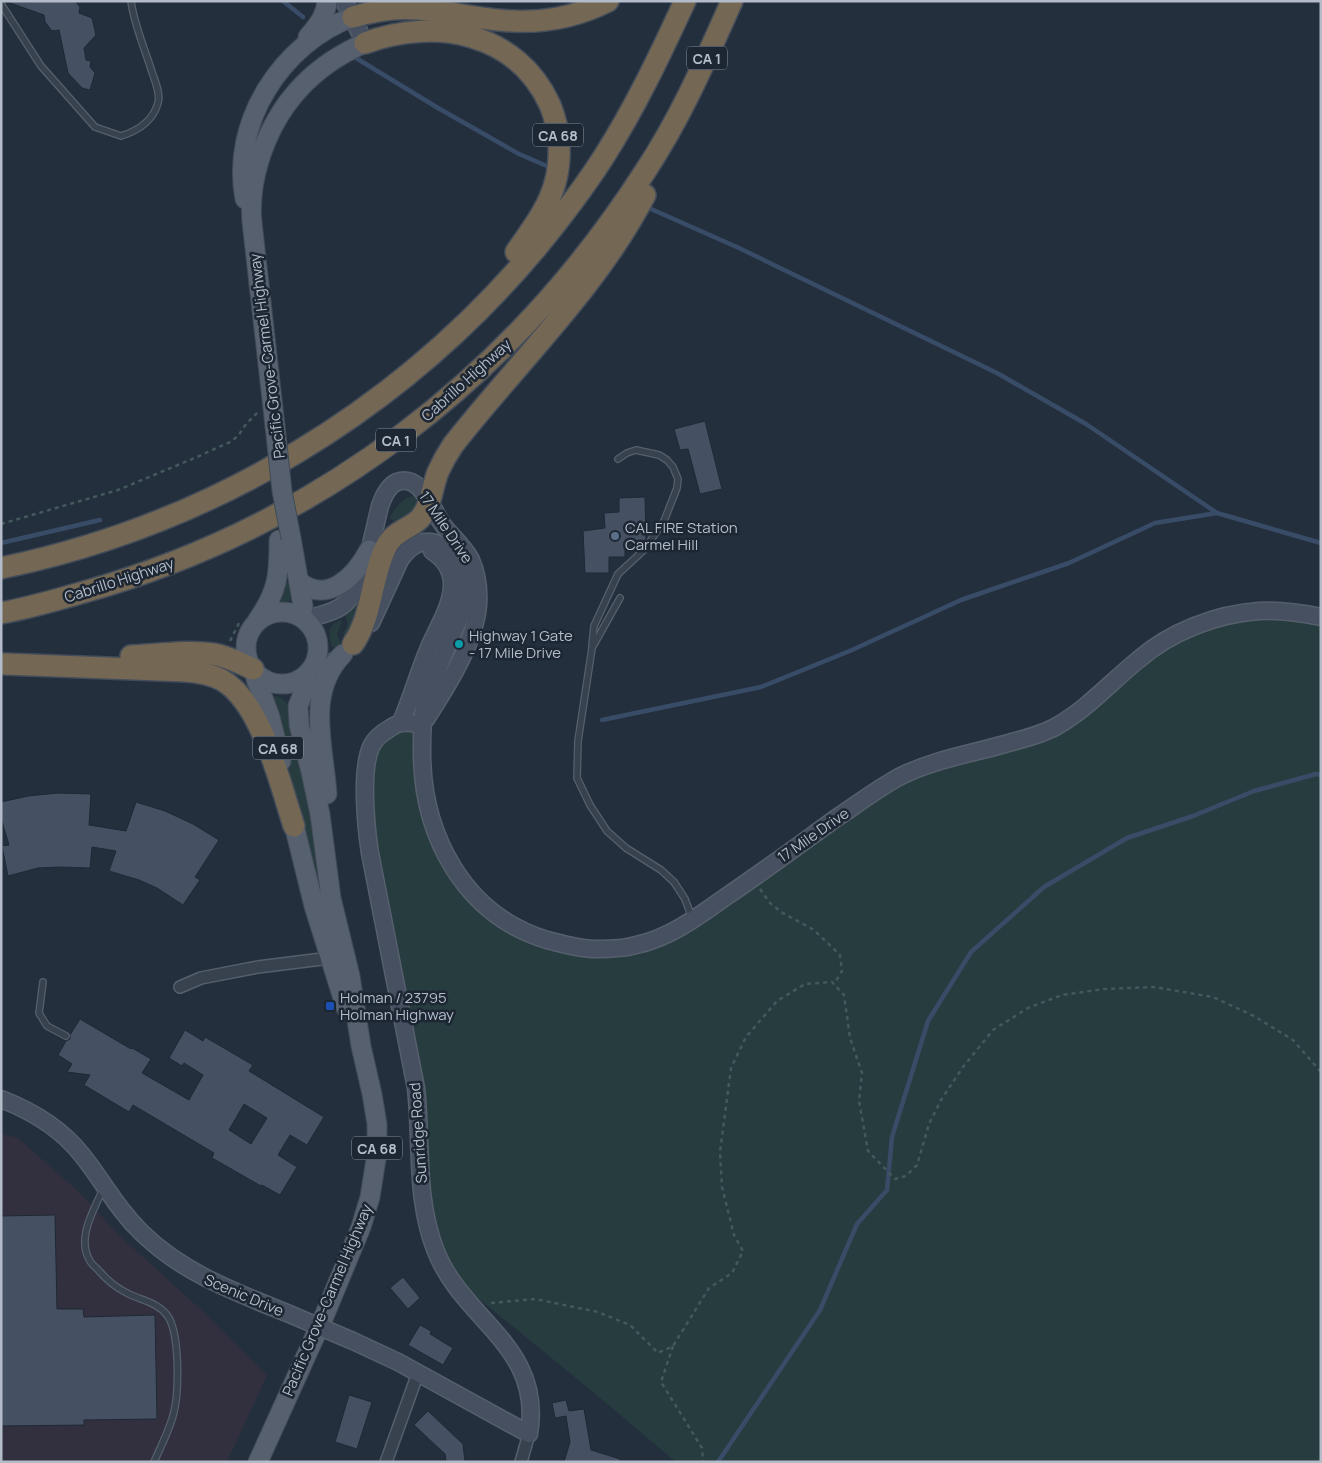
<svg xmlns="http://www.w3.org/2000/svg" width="1322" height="1463" viewBox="0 0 1322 1463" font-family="Manrope,sans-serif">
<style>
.medical{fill:#32303f}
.green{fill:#263c3f}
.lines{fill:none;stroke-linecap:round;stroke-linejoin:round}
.stream{stroke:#394c67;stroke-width:4.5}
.building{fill:#455162;stroke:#1f2835;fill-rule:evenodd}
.lane-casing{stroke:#565f6c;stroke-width:8}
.street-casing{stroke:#565f6c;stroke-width:14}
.secondary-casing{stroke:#565f6c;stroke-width:19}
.primary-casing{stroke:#414a57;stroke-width:21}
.highway-casing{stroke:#434c59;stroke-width:24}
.path{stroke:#44595c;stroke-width:2.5;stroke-dasharray:4 4;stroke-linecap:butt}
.lane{stroke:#38414e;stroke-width:5.5}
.street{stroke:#38414e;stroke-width:11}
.secondary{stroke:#465061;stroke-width:16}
.primary{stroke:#56606e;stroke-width:19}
.highway{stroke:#746855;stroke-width:21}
.secondary-bridge-casing{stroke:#565f6c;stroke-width:19;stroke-linecap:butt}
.primary-bridge-casing{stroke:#414a57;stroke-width:21;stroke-linecap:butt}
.secondary-bridge{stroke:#465061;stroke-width:16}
.primary-bridge{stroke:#56606e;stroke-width:19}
.service-dot{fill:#5c6f8a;stroke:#1d2633;stroke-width:2}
.culture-dot{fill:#0f9aa8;stroke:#1d2633;stroke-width:2}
.transit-dot{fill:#1a4fb4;stroke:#1d2633;stroke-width:2}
.labels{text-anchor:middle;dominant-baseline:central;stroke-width:5;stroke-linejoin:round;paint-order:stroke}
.shield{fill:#1d2633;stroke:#878f9c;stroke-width:1}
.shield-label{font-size:14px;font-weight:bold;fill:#b4bcc9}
.street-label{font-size:15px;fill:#b4bcc9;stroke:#1d2633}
.poi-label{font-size:15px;fill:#b4bcc9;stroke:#1d2633;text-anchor:start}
</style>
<rect width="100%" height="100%" fill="#242f3e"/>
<path class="medical" d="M1 1134 18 1138 79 1192 120 1236 198 1307 267 1375 227 1462H1Z"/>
<path class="green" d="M413 496 416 497C422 511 406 517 396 523L389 518C395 509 402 498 413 496Z
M285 582H289L292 597 290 601 283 602 280 600Z
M355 607 361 609 345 639 343 633C347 627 350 623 345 616Z
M1229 616 1321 617V1462H676L593 1392 446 1272 419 1155 367 836 376 738 422 725 439 843 497 916 593 949 662 936 898 778 1053 728 1139 658Z
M340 620 342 622 337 634 341 643 336 648 331 646C330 631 326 628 340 620Z
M273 696C293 698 287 715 290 730L314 823 324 893 321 900 291 782 286 754 272 699Z"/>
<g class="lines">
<path class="stream" d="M283 1 303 17
M356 58 438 108 519 154 547 166
M651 209 739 248 997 373 1086 424 1217 513 1321 543
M1 543 100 520
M602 720 761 687 852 650 961 600 1069 563 1155 523 1217 513
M718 1462 820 1310 857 1224 887 1190 892 1137 928 1021 971 952 1044 887 1127 838 1193 816 1254 791 1316 774 1321 775"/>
</g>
<path class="building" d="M10 1H75L80 7 79 13 92 18 96 35 84 48 86 60 91 61 90 67 95 73 90 90 82 88 68 73 59 30 52 31 45 22 44 15 10 3Z
M705 421 722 489 700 494 688 449 680 450 674 429Z
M645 497 646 539 645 541H625V557H609V573H585L583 531 605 528 604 513 619 512V498Z
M59 793 91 794 89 825 126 831 136 802 165 811 193 824 219 840 195 877 200 880 183 905 157 888 139 880 109 871 116 851 92 847 90 868 59 867 38 868 8 876 2 846 9 845 1 818V802L28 796Z
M80 1019 131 1049 132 1048 151 1059 142 1073 189 1100 203 1075 184 1063 182 1066 169 1058 185 1030 203 1041 205 1037 253 1065 249 1071 324 1117 307 1145 290 1135 278 1155 297 1167 280 1195 262 1185 261 1186 212 1158 214 1153 133 1105 129 1112 84 1085 90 1075 67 1072 72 1064 58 1055 66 1041 70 1039V1035ZM244 1104 267 1118 251 1144 229 1130Z
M55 1215 57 1309H83L84 1317 155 1315 157 1419 84 1420V1425L1 1426V1216Z
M403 1277 420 1298 408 1309 390 1288Z
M420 1325 431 1331 430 1334 453 1348 443 1365 408 1345Z
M349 1395 372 1402 357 1449 335 1442Z
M566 1400 569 1411 584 1409 591 1450 620 1459 619 1462H564L570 1442 566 1416 555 1418 552 1403Z
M428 1411 463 1444 465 1462H446L445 1454 414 1425Z"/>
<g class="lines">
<defs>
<path id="lane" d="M1 4 41 66 95 127 121 136C137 131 153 121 158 103 161 93 154 79 151 69 144 47 134 24 131 1
M620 598 592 648 578 741 577 778 590 805 607 831 626 848 661 870 674 882 685 899 692 918
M592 646 594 626 618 574 644 550 664 521 677 488 678 479 673 467 667 460 659 455 636 450 627 453 618 459
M43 982 39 1013 47 1026 66 1036
M103 1189C94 1210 76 1238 90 1261 92 1265 97 1268 100 1272 107 1280 117 1288 127 1293 140 1300 157 1302 167 1315 180 1332 179 1391 174 1412 170 1429 161 1446 154 1462"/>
<path id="street" d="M180 987 201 978 258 967 330 958
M386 1462 418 1373
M521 1462 529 1434"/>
<path id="secondary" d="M344 1 365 43
M305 620C317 615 331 614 342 606 364 591 373 533 380 506 383 497 388 486 397 482 421 473 432 510 443 525 452 537 464 546 471 560 477 574 479 591 478 605 475 643 446 688 426 719
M371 623 400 560C429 516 470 560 465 600 463 609 460 617 456 626 449 641 443 656 437 671 433 679 428 688 426 696 422 715 422 733 422 752 422 835 464 915 547 940 563 944 579 949 595 949 608 949 624 949 636 945 670 938 700 915 727 896 764 871 799 845 835 819 856 805 877 789 899 777 932 760 970 754 1005 744 1022 739 1042 735 1057 726 1088 708 1111 682 1138 660 1170 632 1216 614 1259 611 1279 610 1301 613 1321 617
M311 669 330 664 341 656
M401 722C411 699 418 674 428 650 436 629 453 606 452 582 451 569 443 558 432 551
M1 1099C32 1111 61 1128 82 1155 103 1181 117 1209 142 1233 183 1273 235 1292 287 1313
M353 1341 398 1362 529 1434C544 1345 462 1321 435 1249 415 1197 422 1142 416 1088L370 853C366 827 360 768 372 745 376 737 382 733 389 729 393 726 398 723 403 723 409 722 416 724 422 725"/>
<path id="primary" d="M308 37C317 26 326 16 327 1
M245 199C230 123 282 43 353 17
M275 426 252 222C250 201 253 181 259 161 276 105 312 66 365 43
M291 538 303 606 301 617
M299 581C327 606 356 575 369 550
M246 648a36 36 0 1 1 72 0a36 36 0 1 1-72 0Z
M257 621C278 591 279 576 279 540
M255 671 256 679 270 717 281 761
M327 794C324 746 305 693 343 654
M291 813 314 906 346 1008
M258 1462 325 1314 361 1227 370 1197 377 1153V1124L372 1094 361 1046 350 976 331 898 320 814 311 772 299 725 298 706 306 686 307 674"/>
<path id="highway" d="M353 17C373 11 395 7 417 9 449 11 480 20 512 21 545 23 578 16 608 1
M365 43C435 17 517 32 550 105 560 129 562 158 555 183 548 209 531 230 516 252
M1 568C210 525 400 411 537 247 560 219 583 189 603 158 635 108 660 55 685 1
M1 613C29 608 56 600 84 592 319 526 514 376 646 170 681 117 706 59 732 1
M353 644C373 615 371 575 387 545 396 529 414 528 422 516 432 503 432 487 438 472 442 463 447 454 453 445 517 363 596 289 645 195
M131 656C155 655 190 650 213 654 227 656 240 663 253 669
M5 664 185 671C198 672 211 674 222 680 262 703 280 784 294 826"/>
</defs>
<use href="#lane" class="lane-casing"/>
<use href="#street" class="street-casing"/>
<use href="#secondary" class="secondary-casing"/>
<use href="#primary" class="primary-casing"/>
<use href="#highway" class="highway-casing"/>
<path class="path" d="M1 524 118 490 197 457 230 442 238 436 246 424 257 413
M230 641 240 621
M760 889 770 903 781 912 814 930 840 955 842 971 834 984
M491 1303 535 1299 598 1312 630 1325 658 1353 673 1346 709 1288 732 1273 743 1251 734 1235 722 1187 720 1152 731 1068 746 1037 777 1001 805 984 832 982 844 995 850 1038 862 1073 859 1101 868 1151 895 1179 906 1176 917 1165 929 1124 941 1100 963 1067 993 1030 1028 1008 1062 995 1104 989 1154 987 1213 997 1254 1016 1293 1040 1321 1072
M673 1346 661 1382 702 1448 703 1462"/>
<use href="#lane" class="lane"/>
<use href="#street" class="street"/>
<use href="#secondary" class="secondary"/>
<use href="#primary" class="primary"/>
<use href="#highway" class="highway"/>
<defs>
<path id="secondary-bridge" d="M287 1313 353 1341"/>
<path id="primary-bridge" d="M275 426 282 491 291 538"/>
</defs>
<use href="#secondary-bridge" class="secondary-bridge-casing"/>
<use href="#primary-bridge" class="primary-bridge-casing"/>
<use href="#secondary-bridge" class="secondary-bridge"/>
<use href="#primary-bridge" class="primary-bridge"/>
</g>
<circle class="service-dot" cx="615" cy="536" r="5"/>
<circle class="culture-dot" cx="459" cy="644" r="5"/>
<rect class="transit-dot" x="325" y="1001" width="10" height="10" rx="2.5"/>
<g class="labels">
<g class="shield">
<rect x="687" y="46.5" width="40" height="23" rx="4"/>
<rect x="533" y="123.5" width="50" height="23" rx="4"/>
<rect x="376" y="428.5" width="40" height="23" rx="4"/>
<rect x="253" y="736.5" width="50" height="23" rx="4"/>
<rect x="352" y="1136.5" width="50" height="23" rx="4"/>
</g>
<g class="shield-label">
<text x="707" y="58">CA 1</text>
<text x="558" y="135">CA 68</text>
<text x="396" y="440">CA 1</text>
<text x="278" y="748">CA 68</text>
<text x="377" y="1148">CA 68</text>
</g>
<g class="street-label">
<text transform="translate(267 356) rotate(-97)">Pacific Grove-Carmel Highway</text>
<text transform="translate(466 380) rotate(-42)">Cabrillo Highway</text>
<text transform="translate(446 527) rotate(56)">17 Mile Drive</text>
<text transform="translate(119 580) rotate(-18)">Cabrillo Highway</text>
<text transform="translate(813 835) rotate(-35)">17 Mile Drive</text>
<text transform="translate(418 1133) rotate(-94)">Sunridge Road</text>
<text transform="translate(244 1295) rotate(23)">Scenic Drive</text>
<text transform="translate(327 1300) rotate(-67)">Pacific Grove-Carmel Highway</text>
</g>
<g class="poi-label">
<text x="625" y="527">CAL FIRE Station<tspan x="625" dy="17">Carmel Hill</tspan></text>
<text x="469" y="635">Highway 1 Gate<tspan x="469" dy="17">- 17 Mile Drive</tspan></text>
<text x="340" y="997">Holman / 23795<tspan x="340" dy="17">Holman Highway</tspan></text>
</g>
</g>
<rect width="1322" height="1463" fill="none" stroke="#b4bcc9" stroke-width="5"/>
</svg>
